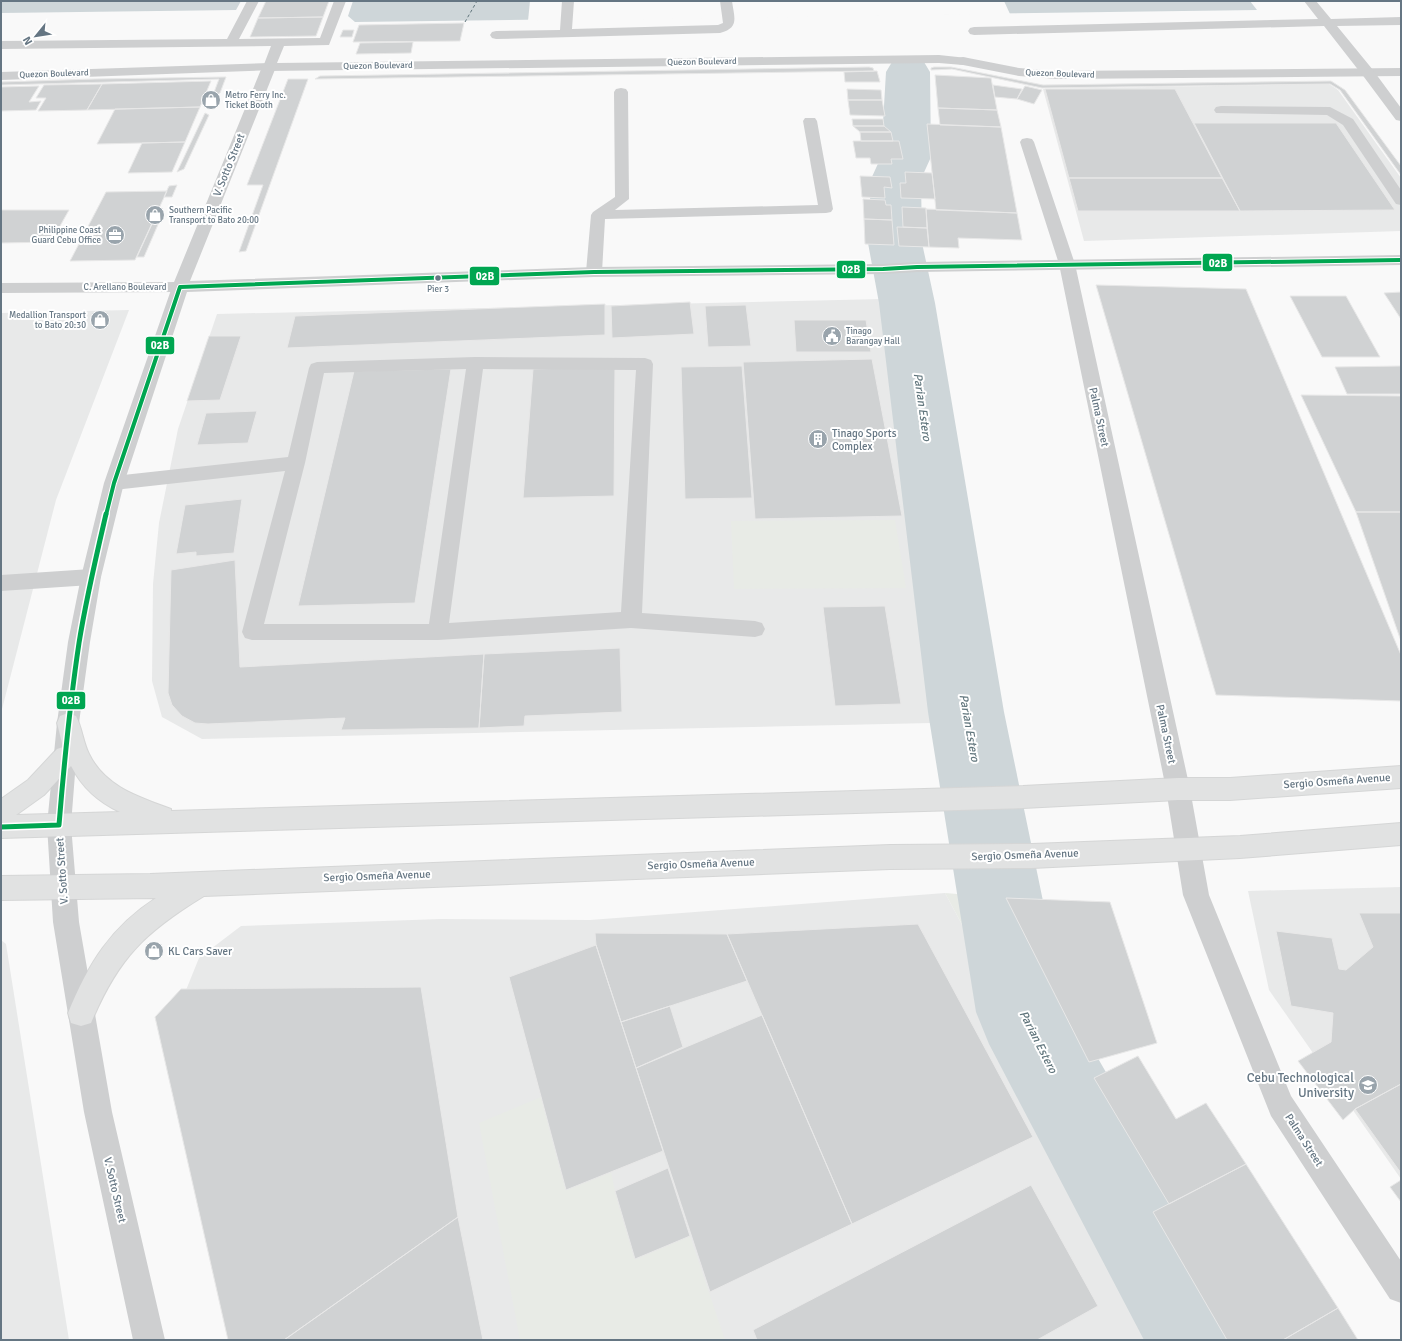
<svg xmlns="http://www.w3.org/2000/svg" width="1402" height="1341" viewBox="0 0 1402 1341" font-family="Signika,sans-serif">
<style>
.built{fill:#e8e9e9}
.green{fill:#e8ebe6}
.water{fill:#ced6d9}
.pier{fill:#f9f9f9}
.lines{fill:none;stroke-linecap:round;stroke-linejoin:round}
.river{fill:#ced6d9;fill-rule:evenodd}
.ferry{stroke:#60757c;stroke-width:1;stroke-dasharray:3 2.5;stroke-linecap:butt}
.building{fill:#d0d2d3;stroke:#e8e8e8}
.trunk-casing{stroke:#d5d6d6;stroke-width:2}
.service{fill:#cecfd0;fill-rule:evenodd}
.minor{fill:#cecfd0;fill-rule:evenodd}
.tertiary{fill:#cecfd0;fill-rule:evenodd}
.trunk{fill:#e1e2e2;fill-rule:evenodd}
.bus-1-far1-casing{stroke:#fff;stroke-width:6}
.bus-1-casing{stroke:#fff;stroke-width:8}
.bus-1-far1{stroke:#00a651;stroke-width:4}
.bus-1{stroke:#00a651;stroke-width:5}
.bus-dot{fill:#657683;stroke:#fff;stroke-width:1.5}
.labels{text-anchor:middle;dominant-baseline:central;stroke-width:4;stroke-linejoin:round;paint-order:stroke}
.far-street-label{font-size:9px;fill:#657683;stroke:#fff}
.far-poi-label{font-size:9px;fill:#657683;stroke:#fff;text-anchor:start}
.far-bus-label{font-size:9px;fill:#657683;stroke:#fff}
.street-label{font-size:11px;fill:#657683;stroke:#fff}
.poi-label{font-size:11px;fill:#657683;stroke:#fff;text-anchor:start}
.water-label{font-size:12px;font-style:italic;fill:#60757c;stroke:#fff}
.near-poi-label{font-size:13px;fill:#657683;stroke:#fff;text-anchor:end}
.line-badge{stroke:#fff;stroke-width:1.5}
.badge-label{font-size:11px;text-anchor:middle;font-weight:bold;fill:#fff}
</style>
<rect width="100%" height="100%" fill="#f9f9f9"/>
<path class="built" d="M1329 84 1338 90 1401 178V231L1084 241 1043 89Z
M883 299 931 723 202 739 162 717 152 681 153 584 159 523 178 429 217 314Z
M129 310 56 500 1 713V313Z
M1401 887V1179L1269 990 1248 891Z
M945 893 1186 1340H257L180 1005 199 958 241 926 441 919 590 920Z
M1 940 6 944 69 1340H1Z"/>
<path class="green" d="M895 520 906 588 734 589 731 521Z
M945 893 1006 898 1094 1077 1169 1204 1153 1212 1227 1340H1186Z
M541 1097 566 1189 611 1172 615 1191 635 1259 690 1236 725 1340H520L479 1123Z"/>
<path class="water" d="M1 1H241L236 10 1 13Z
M353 1H1250L1257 10 355 22 348 16Z"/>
<path class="pier" d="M530 1H1004L1010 14 528 21Z"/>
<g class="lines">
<path class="river" d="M908 59 924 62 930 72 931 157 921 179 922 243 935 303 1004 712 1063 998 1239 1302 1254 1340H1144L989 1044 976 1012 928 712 879 303 868 243 871 179 881 157 886 72 892 62Z"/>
<path class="ferry" d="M465 22 477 1"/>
</g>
<path class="building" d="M266 1H329L323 17 258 18Z
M323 17 316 36 250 37 258 18Z
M464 23 460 41 353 42 359 25Z
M343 30H354L352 37H340Z
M413 42 411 53 356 54 360 43Z
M869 67 873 68 874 71 315 79 320 76Z
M934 67H951L1043 85 1331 81 1345 90 1401 166V175L1340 90 1330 84 1042 88 952 69 931 70V68Z
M877 71 880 82H845L844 72Z
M935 75 991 78 997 110 938 108Z
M226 77 220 93 213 95 219 79 1 85V82L95 79Z
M288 79H308L246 251 239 252 263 185H247Z
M211 81 200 107 87 110 102 84Z
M102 84 87 110 38 111 46 98H36L44 85Z
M993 85 1022 89 1017 99 995 97Z
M39 86 29 102 41 101 36 110 1 111V87Z
M1025 86 1042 90 1034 104 1017 99Z
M847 89 881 90 882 100H848Z
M1045 89H1175L1222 178H1069Z
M848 100H882L885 116 850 115Z
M200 107 185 142 97 144 115 109Z
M938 108 997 110 1001 127 940 125Z
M205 113 209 115 184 169 177 172Z
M852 119H883L884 126H853Z
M1194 123H1336L1395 210 1240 211Z
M927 124 1001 127 1017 213 936 210Z
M853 126H884L891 132H860Z
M860 132H891L893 141H861Z
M853 141H899L903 159H891L892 164H871L870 158H856Z
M185 142 172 172 128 173 142 143Z
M905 172 932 173 935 199 901 198 900 183H906Z
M860 176 890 177 892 188 884 187 885 198 862 197Z
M1069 178H1222L1240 211H1078Z
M177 185 172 197H164L169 186Z
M167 191 135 260 70 261 106 192Z
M863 199 885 200 886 205H891L892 220 864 219Z
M902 207 926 208 927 228 903 227Z
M926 209 1017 213 1022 240 958 238 959 248 929 247Z
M1 210H69L51 242 1 243Z
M157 213H163L144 257H137Z
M864 219 892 220 894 245 865 244Z
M897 227 927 228 929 247 899 246Z
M1096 285 1246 289 1401 655V701L1216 695Z
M1401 292V319L1384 293Z
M1290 296H1346L1380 357H1322Z
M690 302 694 334 612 338 611 306Z
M605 304V335L287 348 295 316Z
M746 305 751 346 708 347 705 306Z
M794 320H866L871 352H796Z
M209 336H241L220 400 187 401Z
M872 359 902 516 755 519 743 362Z
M742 366 752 498 685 499 681 367Z
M1401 366V394H1347L1335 367Z
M615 367 614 496 523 498 533 369Z
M451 369 415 603 298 606 354 371Z
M1301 395 1401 396V512H1356Z
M257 411 248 443 197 445 206 413Z
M242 499 234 553 196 556V552L176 554 185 505Z
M1356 512H1401V641Z
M235 560 240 667 484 654 479 728 341 730 345 718 208 724 195 723 182 716 172 705 168 693 171 570Z
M885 606 901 704 835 706 823 607Z
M620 648 622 712 525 716 524 726 479 728 484 654Z
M1006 898 1110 902 1157 1043 1089 1062Z
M1359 913H1401V1084L1355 1109 1343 1120 1298 1061 1331 1042 1333 1013 1291 1006 1276 931 1332 938 1339 969 1346 970 1373 947Z
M918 924 1033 1137 852 1224 727 934Z
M595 933 727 934 747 981 621 1022 596 945Z
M596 945 663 1151 566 1190 509 977Z
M421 987 458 1217 284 1340H228L155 1017 181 989Z
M670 1006 683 1047 636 1068 621 1022Z
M762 1015 852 1224 710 1292 636 1068Z
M1138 1056 1176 1119 1206 1103 1246 1164 1169 1204 1094 1078Z
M1401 1084V1173L1355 1109Z
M1246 1164 1338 1308 1283 1340H1227L1153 1212Z
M668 1168 690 1236 635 1259 615 1191Z
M1401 1180V1202L1390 1187Z
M1031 1185 1098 1306 1037 1340H757L753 1330Z
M458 1217 483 1340H284Z
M1338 1308 1358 1340H1283Z"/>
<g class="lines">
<defs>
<path id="trunk" d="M68 713 76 716C82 728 83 742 89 754 105 787 139 797 171 809V811L1023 786 1178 778H1230L1401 766V788L1230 800H1178L1023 808 1 838V799L28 780 57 749 63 747 57 723 60 716ZM71 766C82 787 98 802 120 812L16 815 44 795Z
M1401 823V845L1240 858 1032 868 890 869 204 896C145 932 118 958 91 1023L81 1026 71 1023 68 1013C88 964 111 927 156 898L1 900V876L150 874 890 845 1032 844 1240 836Z"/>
</defs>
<use href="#trunk" class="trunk-casing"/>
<path class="service" d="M247 1H259L239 39 320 38 334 1H346L329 45 284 46 277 63 939 55 967 58 969 61 967 64 963 65 939 63 269 71 265 70 263 67 271 46 1 49V41L227 39Z
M562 1H574L572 29 718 25 723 23 720 1H732C734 17 740 28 720 33L496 39 492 38 490 35 492 32 496 31 560 30Z
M1304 1H1316L1331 19 1401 17V25L1337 26 1373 70 1374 73 1373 76H1363L1324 26 974 35 970 34 968 31 970 28 974 27 1318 19Z
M621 88 626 89 628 92 629 199 615 210 818 205 803 121 805 118H815L817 121 833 209 831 212 826 213 605 219 602 272 599 275 594 277 589 275 586 272 591 215 593 212 615 197 614 92 616 89Z
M1221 106 1330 107 1353 119 1355 122 1401 190V205L1396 204 1343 125 1327 115 1216 113 1214 110 1216 107Z
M1027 138 1032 139 1034 142 1075 264 1072 267 1067 269 1062 267 1059 264 1020 142 1022 139Z
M475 357 645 358 651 360 653 364 642 613 755 621 762 623 765 629 762 635 755 637 631 628 438 640H252L245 638 242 632 285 471 114 490 107 488 105 483 107 478 114 476 288 457 309 368 311 364 317 362ZM466 369 429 624H264L305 463 324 373ZM483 369 636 370 621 612 449 623Z
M91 569 98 572 101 577 98 582 91 585 1 591V575Z"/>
<path class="minor" d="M963 57 1019 68 1057 71 1401 68V76L1057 79 1019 76 958 64 956 61 958 58Z
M269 63 274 64 276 67 274 70 1 80V72Z
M1067 259 1073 260 1075 264 1190 789 1209 895 1291 1096 1401 1261V1303L1390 1299 1271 1116 1183 895 1166 789 1059 264 1061 260Z
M180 282 186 283 188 287 186 291 180 292 1 293V283Z"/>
<path class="tertiary" d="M269 63 274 64 276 67 190 281 594 267 883 264 917 262 1401 255V265L917 272 883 274 594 277 187 292 124 483 101 577 90 642 79 723 71 825 79 922 112 1112 165 1340H133L84 1112 53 922 47 825 57 723 68 642 81 577 104 483 172 287 262 67 264 64Z
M1368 69 1373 70 1401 108V121L1396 120 1361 73 1363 70Z"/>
<use href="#trunk" class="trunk"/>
<defs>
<path id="bus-1-far1" d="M106 515 114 483 180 287 594 272 883 269 917 267 1401 260"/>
<path id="bus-1" d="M1 827 59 825C64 764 70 703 79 643 86 599 96 557 106 514"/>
</defs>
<use href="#bus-1-far1" class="bus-1-far1-casing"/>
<use href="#bus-1" class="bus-1-casing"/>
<use href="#bus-1-far1" class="bus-1-far1"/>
<use href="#bus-1" class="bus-1"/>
</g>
<defs>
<symbol id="shop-disc" viewBox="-11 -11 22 22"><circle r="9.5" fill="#99a4ac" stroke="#fff"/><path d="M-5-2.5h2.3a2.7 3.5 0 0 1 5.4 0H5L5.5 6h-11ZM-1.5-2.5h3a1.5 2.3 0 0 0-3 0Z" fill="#fff"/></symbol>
<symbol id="office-disc" viewBox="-11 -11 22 22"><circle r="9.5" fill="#99a4ac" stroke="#fff"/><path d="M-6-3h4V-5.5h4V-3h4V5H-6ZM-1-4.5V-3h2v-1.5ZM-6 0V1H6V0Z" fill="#fff"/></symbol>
<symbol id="civic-disc" viewBox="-11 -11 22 22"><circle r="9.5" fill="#99a4ac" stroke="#fff"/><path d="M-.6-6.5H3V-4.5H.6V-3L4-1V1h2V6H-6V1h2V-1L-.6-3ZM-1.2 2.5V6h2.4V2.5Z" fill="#fff"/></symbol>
<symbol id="building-disc" viewBox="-11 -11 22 22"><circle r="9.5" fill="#99a4ac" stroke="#fff"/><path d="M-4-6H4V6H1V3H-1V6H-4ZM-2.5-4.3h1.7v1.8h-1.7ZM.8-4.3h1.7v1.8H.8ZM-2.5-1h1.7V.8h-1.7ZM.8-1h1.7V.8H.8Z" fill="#fff"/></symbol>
<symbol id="university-disc" viewBox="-11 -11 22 22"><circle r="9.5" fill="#99a4ac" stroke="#fff"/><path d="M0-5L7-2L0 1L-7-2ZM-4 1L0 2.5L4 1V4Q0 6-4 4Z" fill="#fff"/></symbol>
</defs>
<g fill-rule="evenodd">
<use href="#shop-disc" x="200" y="89" width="22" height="22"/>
<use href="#shop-disc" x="144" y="204" width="22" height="22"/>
<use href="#office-disc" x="104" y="224" width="22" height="22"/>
<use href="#shop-disc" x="89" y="309" width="22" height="22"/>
<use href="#civic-disc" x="821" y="325" width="22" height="22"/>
<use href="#building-disc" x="807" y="428" width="22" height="22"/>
<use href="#shop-disc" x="143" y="940" width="22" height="22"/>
<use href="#university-disc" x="1357" y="1074" width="22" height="22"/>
</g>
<circle class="bus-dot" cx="438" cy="278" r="3.5"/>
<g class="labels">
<g class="far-street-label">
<text transform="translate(702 62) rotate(-1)">Quezon Boulevard</text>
<text transform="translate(378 66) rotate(-1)">Quezon Boulevard</text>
<text transform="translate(54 74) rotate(-2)">Quezon Boulevard</text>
<text transform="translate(1060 74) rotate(2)">Quezon Boulevard</text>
<text x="125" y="287">C. Arellano Boulevard</text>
</g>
<g class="far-poi-label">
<text x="225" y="95">Metro Ferry Inc.<tspan x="225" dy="10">Ticket Booth</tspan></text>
<text x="169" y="210">Southern Pacific<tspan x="169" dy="10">Transport to Bato 20:00</tspan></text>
<text x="101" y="230" text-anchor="end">Philippine Coast<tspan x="101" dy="10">Guard Cebu Office</tspan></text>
<text x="86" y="315" text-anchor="end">Medallion Transport<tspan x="86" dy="10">to Bato 20:30</tspan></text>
<text x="846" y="331">Tinago<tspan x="846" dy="10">Barangay Hall</tspan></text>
</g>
<g class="far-bus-label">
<text x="438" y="289">Pier 3</text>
</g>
<g class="street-label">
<text transform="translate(229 165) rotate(-68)">V. Sotto Street</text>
<text transform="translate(1099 417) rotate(78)">Palma Street</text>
<text transform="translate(1166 734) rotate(78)">Palma Street</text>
<text transform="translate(1337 781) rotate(-4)">Sergio Osmeña Avenue</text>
<text transform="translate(1025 855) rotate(-2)">Sergio Osmeña Avenue</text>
<text transform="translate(701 864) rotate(-2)">Sergio Osmeña Avenue</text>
<text transform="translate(62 871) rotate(-94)">V. Sotto Street</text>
<text transform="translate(377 876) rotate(-2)">Sergio Osmeña Avenue</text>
<text transform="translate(1304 1140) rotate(57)">Palma Street</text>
<text transform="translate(115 1190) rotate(77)">V. Sotto Street</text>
</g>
<g class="poi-label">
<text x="832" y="433">Tinago Sports<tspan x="832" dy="13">Complex</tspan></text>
<text x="168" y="951">KL Cars Saver</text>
</g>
<g class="water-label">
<text transform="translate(922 407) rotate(82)">Parian Estero</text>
<text transform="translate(969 728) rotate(80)">Parian Estero</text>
<text transform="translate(1038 1042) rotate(63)">Parian Estero</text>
</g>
<g class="near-poi-label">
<text x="1354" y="1078">Cebu Technological<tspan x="1354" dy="15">University</tspan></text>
</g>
</g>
<g class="line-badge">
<rect x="1202" y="253" width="31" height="19" rx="4" fill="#00a651"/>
<rect x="836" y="260" width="30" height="19" rx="4" fill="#00a651"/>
<rect x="469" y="266" width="31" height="20" rx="4" fill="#00a651"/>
<rect x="145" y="336" width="30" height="19" rx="4" fill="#00a651"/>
<rect x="56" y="691" width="30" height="19" rx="4" fill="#00a651"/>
</g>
<g class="badge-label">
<text x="1218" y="267">02B</text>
<text x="851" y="273">02B</text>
<text x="485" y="280">02B</text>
<text x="160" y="349">02B</text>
<text x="71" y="704">02B</text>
</g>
<rect width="1402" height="1341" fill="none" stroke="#657683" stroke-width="4"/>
<g transform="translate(36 36) rotate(240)" stroke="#ffffff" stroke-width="3" paint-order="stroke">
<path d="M0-3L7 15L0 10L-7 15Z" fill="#657683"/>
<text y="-6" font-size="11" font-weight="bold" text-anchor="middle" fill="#657683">N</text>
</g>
</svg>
